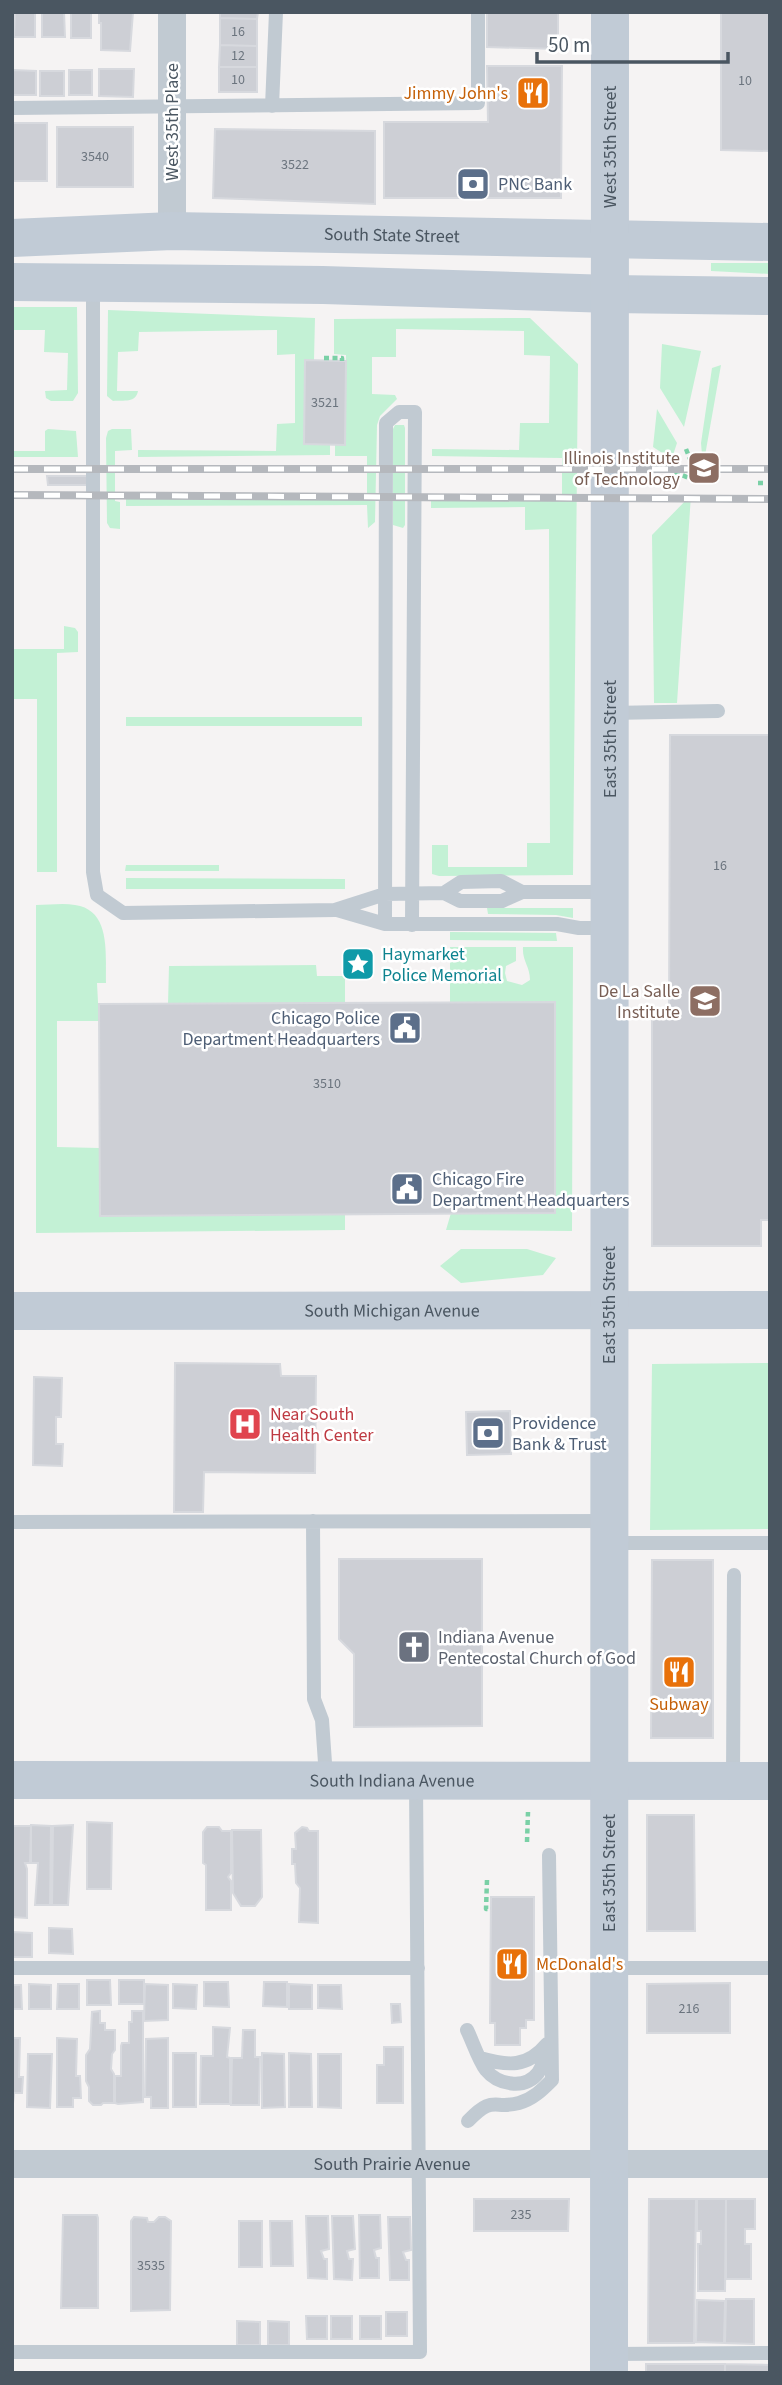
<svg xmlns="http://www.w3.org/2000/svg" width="782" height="2385" viewBox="0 0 782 2385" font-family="'Source Sans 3',sans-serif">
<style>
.green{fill:#c3f1d5}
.building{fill:#cdcfd5;stroke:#d7d9de;stroke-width:2}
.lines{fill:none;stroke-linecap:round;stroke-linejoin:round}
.path{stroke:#7ad0a6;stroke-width:4.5;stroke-dasharray:5 3.5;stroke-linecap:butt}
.lane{stroke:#c1cad2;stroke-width:14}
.street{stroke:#c1cad2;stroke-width:28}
.secondary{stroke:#c1cbd6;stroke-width:38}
.rail-casing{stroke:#b5b8bd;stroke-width:8}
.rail{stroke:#fff;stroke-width:5;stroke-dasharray:16;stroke-linecap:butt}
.labels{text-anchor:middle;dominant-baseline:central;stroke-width:5;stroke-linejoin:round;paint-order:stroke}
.number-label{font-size:14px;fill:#6b747e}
.food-label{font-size:18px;fill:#c56008;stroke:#fff;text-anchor:end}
.street-label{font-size:18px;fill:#4a5661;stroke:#fff}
.service-label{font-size:18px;fill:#4e5e75;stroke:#fff;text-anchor:start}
.education-label{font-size:18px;fill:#785e54;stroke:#fff;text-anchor:end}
.culture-label{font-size:18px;fill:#0d838f;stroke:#fff;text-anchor:start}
.health-label{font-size:18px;fill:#be3a42;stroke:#fff;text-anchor:start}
.worship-label{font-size:18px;fill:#5b616d;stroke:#fff;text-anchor:start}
</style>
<rect width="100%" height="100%" fill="#f5f3f3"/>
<path class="green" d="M711 263H770V274L711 271Z
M12 307H77L78 393 73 401H51L46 398 45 391 67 390 68 353 44 352 45 330H12Z
M108 310 315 318 314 360H306L304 444 330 445V455L138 457V450L276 451 277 424 295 423V354L277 355V330L139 332 138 351 118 352 117 391H138C136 403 124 400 113 401L107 396Z
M530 318 578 364 573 875 439 876 432 874V845H448V867H527V843H550L549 529 525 530V507L431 508V500L562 501V458L432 456V449L519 450 520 423H549L550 356 524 355V331L396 329V357H372V394L395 395 397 399 380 416 377 425 375 522 368 528 367 505 126 506V499L367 500V456H335V445L345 444 346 355 334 354V319Z
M662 344 701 351 684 427 660 388Z
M721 365 703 467 701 443 712 368Z
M657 409 677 443 673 455 667 456 653 447Z
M395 425H404L405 428V525L403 528 393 525V429Z
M48 429 76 431 78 457H12V451H45V431Z
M112 429H131L132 450 115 451V501L120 502V529L110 528 107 523 106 438 108 431Z
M691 495 677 703H654L652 535Z
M64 626 75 628 78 632V652L57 653V872H37V699H12V649H64Z
M126 717H362V726H126Z
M126 865H219V871H125Z
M126 878 345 879V889H126Z
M36 905C49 905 63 903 75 905 112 910 105 956 106 983H97L99 1021H57V1147L99 1148 100 1216 345 1214V1230L36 1233Z
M487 908H573V918L556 915 488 914Z
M450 932 556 933 557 941 450 940Z
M450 947H516V961L506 966 505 973 507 981 522 985 530 980C530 966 522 961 523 947H573L572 1231 446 1230 451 1213H555V1003L450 1002Z
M316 965 317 976H345V1003L168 1004 169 966Z
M461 1249H527L556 1258 543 1275 461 1283 440 1266Z
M770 1363V1529L650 1530 652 1364Z"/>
<path class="building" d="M15 12H35V37H14Z
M42 12H64L65 37H42Z
M71 12H91V38H71Z
M99 12H133L130 51 101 50V23H99Z
M220 12H258L257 19 220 18Z
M487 12H558V49L487 47Z
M721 12H770V151L721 150Z
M220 18 257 19V46L220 45Z
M220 45 257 46V67H219Z
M487 66H562L561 198H384V122H488Z
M219 67H257V92H219Z
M99 69H134L133 97 99 96Z
M13 70 36 71V95H13Z
M69 70H92V95H69Z
M40 71H64V96H40Z
M12 123H47V181H12Z
M57 127H133V187H57Z
M215 129 375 131V204L213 198Z
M305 360 346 361 345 445 304 444Z
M47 476H96V485H48Z
M670 735H770V1220H761V1246H652V1017L669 1018Z
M555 1002V1213L100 1216 99 1004Z
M175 1363 280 1364 281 1376H316L315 1473 204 1472 203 1512H174Z
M34 1377 62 1378 61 1417H56V1444H63L62 1466 33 1465Z
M510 1411 511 1454 467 1455 466 1412Z
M339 1559H482V1726L354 1727V1654L339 1639Z
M652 1560H713V1738H651Z
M647 1815H694L695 1931H647Z
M87 1822 112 1823 111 1889H87Z
M31 1825 51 1826 50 1905H35L38 1863H31Z
M73 1825 68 1905H52L53 1826Z
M12 1826H31L30 1863H25L27 1869V1918L12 1917Z
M207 1827H219L222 1831H231V1873L228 1877 231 1881V1910H206V1865L203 1863V1832Z
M302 1827 307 1828 309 1831H318V1923L299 1922 300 1888 296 1883 295 1864H292V1849H296L295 1833Z
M232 1830H261L262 1897 255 1906H241L233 1893Z
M491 1897H534V2020H526V2028H520V2045H495V2023H490Z
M49 1928 72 1929 73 1954 49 1953Z
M12 1932 32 1933V1957H12Z
M87 1980H110L111 2005H87Z
M119 1980H144V2004H119Z
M204 1982H228L229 2007 204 2006Z
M264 1982H287V2007L263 2006Z
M730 1983V2033H647V1984Z
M29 1984 51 1985V2009H29Z
M58 1984H79V2009H57Z
M145 1984 168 1985V2020L144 2021Z
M173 1984 197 1985 196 2009 173 2008Z
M289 1984 312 1985V2009H289Z
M12 1985H21L22 2009H12Z
M318 1985H341L342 2009 318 2008Z
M391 2004H400L401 2022 392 2023Z
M100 2011V2023H105V2030H115V2050L112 2054 111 2069 114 2074V2103H103L101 2105H93L89 2101V2087L86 2081V2055L90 2049 92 2012Z
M132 2011H143V2102L118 2104 115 2103V2076H121V2046L122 2043H129V2022H132Z
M213 2027 230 2028 227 2057 230 2058V2104H200L201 2056H213Z
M243 2030H255V2057H260L259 2105H231L232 2058H242Z
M12 2038H20L19 2077H23L22 2093H14L13 2104Z
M57 2038 77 2039 76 2076H80L81 2098H73V2107H57Z
M168 2038V2108H151V2097H145L146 2039Z
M384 2047H403V2103H377V2065H384Z
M173 2053H196V2107H173Z
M262 2053 284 2054 285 2107 262 2108Z
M289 2053 311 2054 312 2107H289Z
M28 2054H52L50 2108 27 2107Z
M318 2054H341V2108L318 2107Z
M474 2199H569L568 2231H474Z
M649 2199H696L694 2343H648Z
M697 2199H726L725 2291H698V2244H701V2231H697Z
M726 2199H755V2229H745V2244H751V2279H726Z
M63 2215H97L98 2218V2308H61Z
M359 2215H380L381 2248 374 2250 376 2258H379V2278H360Z
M306 2216H328L329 2249 321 2251 324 2259H327V2279L308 2278Z
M332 2216H353L355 2249 347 2251 349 2259H353L352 2280 334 2279Z
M134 2217 147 2218 148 2222H154L159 2217H165L171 2221 170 2310 131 2311V2221Z
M388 2217H410L411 2250 403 2252 406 2260H409V2280H390Z
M239 2221H262V2267H239Z
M270 2221H292L293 2266H271Z
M726 2299H754V2344L725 2343Z
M697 2300 725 2301 724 2343 696 2342Z
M386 2312H407V2336H386Z
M306 2316H327V2339H307Z
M331 2316H352V2339H331Z
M360 2316H381V2339H360Z
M237 2321 260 2322V2345H237Z
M268 2321 289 2322V2345H268Z
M646 2364H725V2373H646Z
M725 2364 770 2365V2373H725Z"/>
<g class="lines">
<path class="path" d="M324 358H342V361
M686 449 699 482
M675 472 698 482
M758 483H763
M527 1842 528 1812
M487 1880 486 1909H491"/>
<path class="lane" d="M272 106 276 12
M12 108 478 103V12
M93 285V872L97 895 123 913 335 910 385 894 444 893 460 901H502L522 892H607
M611 713 718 711
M444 893 461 882 501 881 522 892
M337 910 385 924H557L579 928H608
M385 924 386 423 399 412H415L412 925
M313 1521 314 1699 322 1720 326 1777
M12 1522 609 1521
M611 1543H770
M733 1779 734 1575
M12 1968H418
M610 1968H770
M467 2030C473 2042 478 2059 486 2070 498 2085 525 2090 538 2073 543 2066 545 2056 546 2047
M480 2058C508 2066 527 2068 547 2044
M468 2121C494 2094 493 2110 519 2103 533 2099 542 2090 552 2080L549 1855
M12 2352H420L416 1781
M610 2354 770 2353"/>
<g class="street">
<path d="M172 12V231"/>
<path id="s1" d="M12 2164H770"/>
</g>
<g class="secondary">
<path id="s2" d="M12 238 172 231 770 242"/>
<path d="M12 282 323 285 611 294 770 296"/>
<path id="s3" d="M12 1311 770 1310"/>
<path id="s4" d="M12 1780 770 1781"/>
<path id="s5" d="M609 2373 610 12"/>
</g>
<defs>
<path id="rail" d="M12 469H770
M12 495 770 499"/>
</defs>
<use href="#rail" class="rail-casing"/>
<use href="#rail" class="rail"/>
</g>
<defs>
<symbol id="restaurant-square" viewBox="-11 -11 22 22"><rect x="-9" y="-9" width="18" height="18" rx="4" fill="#e8710a" stroke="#fff"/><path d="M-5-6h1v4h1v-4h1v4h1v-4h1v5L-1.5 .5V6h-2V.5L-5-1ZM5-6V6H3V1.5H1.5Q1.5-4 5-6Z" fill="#fff"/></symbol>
<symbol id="bank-square" viewBox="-11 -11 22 22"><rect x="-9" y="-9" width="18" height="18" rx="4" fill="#5c6f8a" stroke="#fff"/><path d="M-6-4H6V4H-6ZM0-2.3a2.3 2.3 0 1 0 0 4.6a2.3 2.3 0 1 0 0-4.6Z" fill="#fff"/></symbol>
<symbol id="university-square" viewBox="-11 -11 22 22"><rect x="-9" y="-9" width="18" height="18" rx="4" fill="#8d6e63" stroke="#fff"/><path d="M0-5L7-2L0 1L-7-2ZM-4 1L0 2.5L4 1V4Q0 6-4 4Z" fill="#fff"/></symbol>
<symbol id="sight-square" viewBox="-11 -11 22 22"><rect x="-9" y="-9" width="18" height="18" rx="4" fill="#0f9aa8" stroke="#fff"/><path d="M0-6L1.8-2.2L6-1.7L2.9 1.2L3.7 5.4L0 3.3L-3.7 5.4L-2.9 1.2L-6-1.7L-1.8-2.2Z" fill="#fff"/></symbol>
<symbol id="school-square" viewBox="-11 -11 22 22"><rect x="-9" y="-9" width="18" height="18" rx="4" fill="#8d6e63" stroke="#fff"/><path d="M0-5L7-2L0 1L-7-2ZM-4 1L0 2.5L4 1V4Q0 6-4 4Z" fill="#fff"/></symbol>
<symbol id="civic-square" viewBox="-11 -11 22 22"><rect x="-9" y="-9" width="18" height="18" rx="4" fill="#5c6f8a" stroke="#fff"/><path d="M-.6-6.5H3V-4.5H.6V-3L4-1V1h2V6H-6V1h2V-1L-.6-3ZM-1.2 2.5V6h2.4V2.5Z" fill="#fff"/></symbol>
<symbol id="hospital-square" viewBox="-11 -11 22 22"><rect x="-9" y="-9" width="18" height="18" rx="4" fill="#e0444e" stroke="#fff"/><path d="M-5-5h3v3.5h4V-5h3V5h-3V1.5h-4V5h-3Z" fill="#fff"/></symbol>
<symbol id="church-square" viewBox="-11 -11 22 22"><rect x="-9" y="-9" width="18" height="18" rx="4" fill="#6b7280" stroke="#fff"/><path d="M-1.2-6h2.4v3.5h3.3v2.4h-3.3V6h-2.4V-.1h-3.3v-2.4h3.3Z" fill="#fff"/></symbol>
</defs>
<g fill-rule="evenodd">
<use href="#restaurant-square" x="514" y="74" width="38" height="38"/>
<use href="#bank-square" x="454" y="165" width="38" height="38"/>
<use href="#university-square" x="685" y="449" width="38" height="38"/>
<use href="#sight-square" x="339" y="945" width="38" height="38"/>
<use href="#school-square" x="686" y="982" width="38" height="38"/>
<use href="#civic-square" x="386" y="1009" width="38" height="38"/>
<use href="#civic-square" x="388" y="1170" width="38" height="38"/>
<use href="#hospital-square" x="226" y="1405" width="38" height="38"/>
<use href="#bank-square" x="469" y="1414" width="38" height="38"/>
<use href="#church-square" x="395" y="1628" width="38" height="38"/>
<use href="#restaurant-square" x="660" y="1653" width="38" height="38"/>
<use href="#restaurant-square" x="493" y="1945" width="38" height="38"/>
</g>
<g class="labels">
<g class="number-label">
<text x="238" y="32">16</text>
<text x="238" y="56">12</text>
<text x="238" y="80">10</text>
<text x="745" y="81">10</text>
<text x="95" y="157">3540</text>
<text x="295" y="165">3522</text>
<text x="325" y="403">3521</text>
<text x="720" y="866">16</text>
<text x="327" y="1084">3510</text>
<text x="689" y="2009">216</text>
<text x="521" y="2215">235</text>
<text x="151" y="2266">3535</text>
</g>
<g class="food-label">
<text x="508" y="93">Jimmy John's</text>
<text x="679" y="1704" text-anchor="middle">Subway</text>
<text x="536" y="1964" text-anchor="start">McDonald's</text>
</g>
<g class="street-label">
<text transform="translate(172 122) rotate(-90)">West 35th Place</text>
<text stroke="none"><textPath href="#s5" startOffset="2226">West 35th Street</textPath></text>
<text stroke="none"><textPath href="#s2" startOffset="380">South State Street</textPath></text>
<text stroke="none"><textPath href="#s5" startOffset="1634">East 35th Street</textPath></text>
<text stroke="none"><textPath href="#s5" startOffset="1068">East 35th Street</textPath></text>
<text stroke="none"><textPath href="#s3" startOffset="380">South Michigan Avenue</textPath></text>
<text stroke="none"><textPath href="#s4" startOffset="380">South Indiana Avenue</textPath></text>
<text stroke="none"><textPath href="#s5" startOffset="500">East 35th Street</textPath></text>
<text stroke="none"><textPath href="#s1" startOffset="380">South Prairie Avenue</textPath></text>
</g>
<g class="service-label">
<text x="498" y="184">PNC Bank</text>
<text x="380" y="1018" text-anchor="end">Chicago Police<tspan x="380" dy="21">Department Headquarters</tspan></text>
<text x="432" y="1179">Chicago Fire<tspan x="432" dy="21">Department Headquarters</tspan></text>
<text x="512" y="1423">Providence<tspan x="512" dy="21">Bank &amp; Trust</tspan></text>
</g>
<g class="education-label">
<text x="680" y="458">Illinois Institute<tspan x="680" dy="21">of Technology</tspan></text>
<text x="680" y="991">De La Salle<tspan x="680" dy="21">Institute</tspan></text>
</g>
<g class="culture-label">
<text x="382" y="954">Haymarket<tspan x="382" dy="21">Police Memorial</tspan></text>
</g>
<g class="health-label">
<text x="270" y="1414">Near South<tspan x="270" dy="21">Health Center</tspan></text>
</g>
<g class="worship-label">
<text x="438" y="1637">Indiana Avenue<tspan x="438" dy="21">Pentecostal Church of God</tspan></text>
</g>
</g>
<rect width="782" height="2385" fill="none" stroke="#4a5661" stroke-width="28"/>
<path d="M537 52v10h191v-10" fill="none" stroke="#4a5661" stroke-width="3.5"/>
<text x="548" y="52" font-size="21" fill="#4a5661" stroke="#ffffff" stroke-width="5" paint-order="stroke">50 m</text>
</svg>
